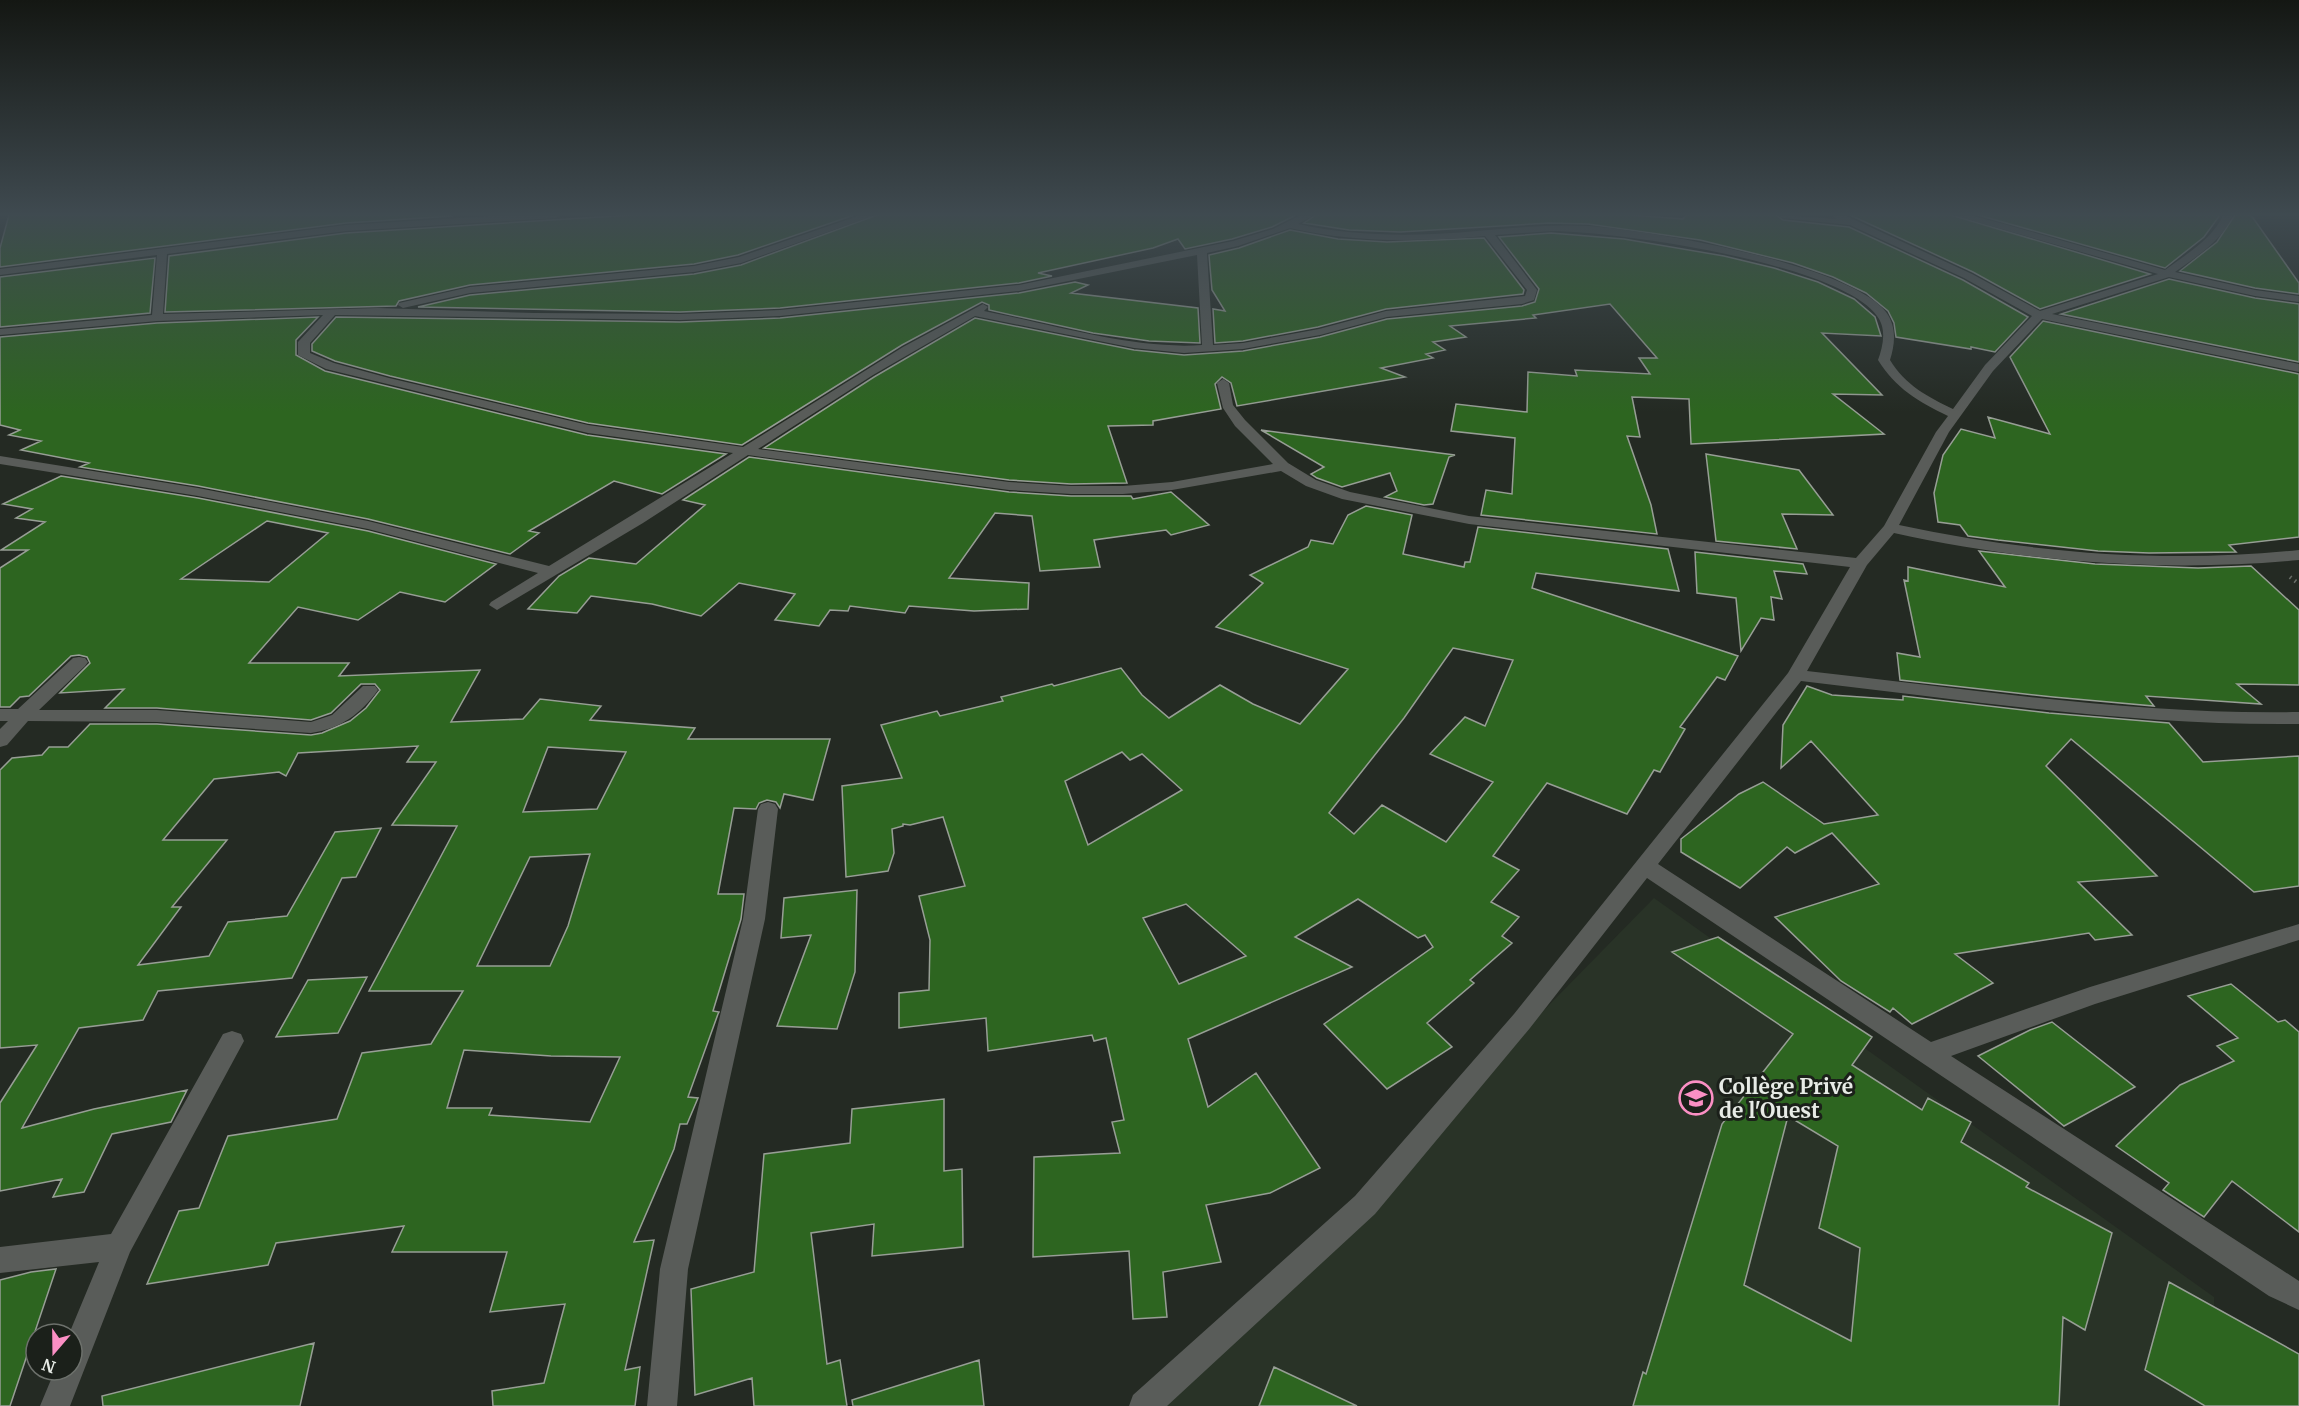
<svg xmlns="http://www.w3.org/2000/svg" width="2299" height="1406" viewBox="0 0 2299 1406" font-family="Merriweather,serif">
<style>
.built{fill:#293327}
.building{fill:#2d6520;stroke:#979e95;stroke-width:1.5;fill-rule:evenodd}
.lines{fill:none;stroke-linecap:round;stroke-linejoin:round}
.path{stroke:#696e68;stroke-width:4;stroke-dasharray:1.5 4.5;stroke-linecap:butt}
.minor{fill:#595c59;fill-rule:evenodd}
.labels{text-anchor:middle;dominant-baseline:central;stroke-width:6;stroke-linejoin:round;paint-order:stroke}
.near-poi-label{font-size:21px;font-weight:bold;fill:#e7ebe6;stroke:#1b201a;text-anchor:start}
</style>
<rect width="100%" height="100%" fill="#242a23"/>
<path class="built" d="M1654 898 2214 1297 2215 1406H1156Z"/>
<path class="building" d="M9 215H452V216L346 223 0 267V248Z
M631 215H854L738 255 694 264 470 285 399 301 396 306 165 312 169 256 346 233Z
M877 215H1296L1272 227 1232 239 1185 249 1178 239 1153 248 1038 273 1052 276 1019 283 780 308 680 312 418 307 470 295 694 274 741 265Z
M1316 215H1631L1683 219 1686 215H1776L1783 220 1849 227 1963 280 2028 317 1995 352 1971 347V349L1896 337 1894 323 1888 311 1866 293 1833 277 1793 263 1700 240 1588 224 1549 223 1400 232 1349 230 1304 223Z
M1850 215H1951L2150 274 2040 309 1973 272Z
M1978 215H2220L2204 237 2165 268Z
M2235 215H2251L2299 283V294L2255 288 2180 271 2217 242Z
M1290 230 1338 239 1387 242 1484 238 1524 290 1523 294 1386 309 1318 327 1243 341 1215 343 1213 309 1225 311 1212 290 1209 255 1239 248Z
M1551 233 1624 239 1724 256 1774 268 1818 282 1854 299 1875 317 1881 336 1822 333 1882 395 1833 394 1884 434 1691 444 1689 399 1632 397 1640 437 1627 436 1651 505 1657 534 1481 515 1486 490 1512 494 1515 438 1451 431 1456 404 1527 412 1528 372 1577 376 1575 370 1650 374 1639 358H1657L1610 304 1533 315 1536 318 1450 326 1466 337 1433 342 1445 350 1426 354 1433 358 1381 368 1405 377 1237 406 1231 383 1222 377 1215 384 1221 409 1153 421V425L1108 426 1127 483 1071 484 1009 480 764 448 874 377 975 318 1134 350 1184 355 1243 351 1320 337 1387 319 1522 306 1535 302 1539 289 1499 237Z
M155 258 150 313 0 327V277Z
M2169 279 2255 298 2299 304V362L2061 314Z
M1075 282 1088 285 1071 293 1198 308 1200 343 1149 341 1093 333 989 310V305L982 302 902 345 742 445 588 423 390 376 335 361 312 351V344L336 317 680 322 780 318 1019 293Z
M318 317 296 340V355L325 371 587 435 726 454 662 494 614 481 529 531 539 533 510 554 368 519 198 486 80 467 89 463 21 450 41 441 9 435 20 430 0 425V337L157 323Z
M2043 321 2299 374V537L2229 545 2236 552 2149 553 2098 551 1998 540 1968 536 1960 525 1938 522 1934 493 1943 455 1961 429 1995 438 1988 417 2050 434 2010 357Z
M1261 430 1455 455 1449 457 1433 504 1424 505 1385 497 1397 491 1390 473 1342 487 1317 478 1311 474 1324 467Z
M1706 454 1799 470 1833 515 1782 514 1797 549 1716 541Z
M749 457 1009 492 1071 496H1131L1133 499 1171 492 1209 525 1171 535 1166 530 1094 540 1100 567 1040 571 1032 516 995 513 949 578 1029 583 1028 609 974 611 909 606 905 613 850 606 848 611 830 610 819 626 775 620 795 594 739 583 701 616 652 604 591 596 577 613 528 609 559 576 589 558 636 564 705 505 683 500Z
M61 476 198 498 368 531 496 564 445 602 400 592 358 620 298 607 249 663H349L339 676 480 670 451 722 523 719 540 699 601 706 590 720 695 728 688 739H830L813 800 784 794 780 808 776 802 767 800 759 803 756 809 734 808 718 894H744L741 919 713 1011 719 1012 718 1014 688 1097 698 1098 687 1124H680L674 1149 634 1242 654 1240 625 1370 640 1367 635 1406H493L492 1391 544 1383 565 1304 490 1312 507 1252H392L404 1226 276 1243 268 1265 147 1284 179 1211 199 1208 228 1136 337 1119 362 1053 431 1044 463 991H369L457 826 392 825 436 762H407L418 746 298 753 286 776 279 772 214 779 163 840H227L172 907H181L138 965 209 956 228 922 287 916 335 832 381 828 356 877 342 878 292 978 158 991 143 1020 79 1028 22 1128 94 1109 187 1090 171 1122 112 1134 84 1192 53 1197 62 1179 0 1191V1103L37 1045 0 1048V770L12 758 42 755 49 747H68L90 724H157L311 735 322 733 350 721 366 708 380 690 375 684H361L331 713 311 720 157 708H105L124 689 60 693 90 663 87 657 79 655 71 656 29 696 20 697 10 707H0V568L28 550H1L45 522 16 518 32 509 3 504ZM267 521 328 533 269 582 181 579ZM548 747 626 752 597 809 523 812ZM590 854 568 926 550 966H477L530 857ZM464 1050 551 1056 620 1057 590 1122 489 1115 492 1108H447Z
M1366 506 1412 515 1403 554 1464 567 1465 562H1470L1478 527 1668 549 1679 591 1536 573 1532 588 1738 656 1725 680 1717 677 1680 727 1685 729 1660 772 1654 770 1627 814 1547 783 1493 856 1519 870 1491 902 1519 917 1502 936 1512 943 1470 980 1474 983 1427 1023 1452 1047 1387 1089 1324 1024 1433 947 1425 935 1418 938 1358 899 1295 937 1352 967 1188 1039 1208 1107 1256 1073 1320 1168 1270 1193 1206 1205 1221 1262 1163 1272 1167 1317 1133 1319 1129 1251 1033 1257 1034 1157 1120 1153 1112 1122 1124 1120 1106 1038 1094 1041 1092 1035 988 1051 986 1018 899 1028V993L929 990 930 940 919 896 965 886 943 817 910 825 903 824V826L892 829 894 853 888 871 846 877 842 786 902 778 881 725 937 711 940 716 1003 701 1001 697 1052 684 1054 686 1121 668 1142 695 1169 718 1220 685 1253 704 1300 724 1348 669 1216 627 1263 583 1250 575 1308 547 1311 540 1333 544 1348 515ZM1453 648 1513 660 1485 726 1465 717 1430 754 1493 782 1446 842 1382 805 1354 834 1329 813 1404 718ZM1122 752 1130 760 1142 754 1182 790 1088 845 1065 781ZM1186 904 1246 956 1179 984 1143 918Z
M1979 551 2095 564 2198 568 2251 566 2299 610V685L2237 684 2261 704 2146 696 2154 706 2053 697 1900 680 1897 653 1920 657 1904 580 1908 581V567L2005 587Z
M1695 552 1803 564 1807 574 1774 571 1782 599 1771 597 1774 620 1761 618 1741 651 1736 598 1697 593Z
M1807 686 1832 695 1903 700V696L2049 713 2169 723 2203 762 2299 756V886L2254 892 2071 739 2046 766 2157 876 2078 882 2132 935 2095 940 2089 933 1955 954 1993 983 1912 1024 1893 1008 1890 1012 1841 981 1775 917 1879 884 1832 833 1795 853 1787 847 1740 888 1681 852V839L1739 794 1763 782 1824 824 1878 815 1811 741 1781 768 1783 725Z
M857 890 855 972 837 1029 777 1026 811 935 781 938 784 898Z
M1718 937 1872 1037 1852 1065 1922 1110 1928 1098 1971 1122 1961 1142 2029 1183 2026 1187 2112 1233 2085 1330 2063 1317 2059 1406H1633L1643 1372 1646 1374 1722 1124 1793 1034 1672 952ZM1788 1116 1838 1146 1819 1228 1860 1248 1851 1341 1744 1285Z
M367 977 338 1033 276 1037 308 980Z
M2231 984 2278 1022 2285 1020 2299 1032V1232L2232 1181 2204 1217 2163 1190 2169 1183 2116 1146 2180 1085 2234 1061 2217 1046 2238 1038 2188 996Z
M2052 1022 2135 1087 2064 1126 1978 1056 2030 1030Z
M944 1099V1171L962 1169 963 1247 872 1256 874 1224 811 1233 827 1364 840 1360 847 1406H754L752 1378 695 1395 691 1289 754 1272 764 1154 850 1143 852 1109Z
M56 1269 10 1406H0V1280L31 1272Z
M2169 1282 2299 1354V1406H2205L2145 1370Z
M314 1343 300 1406H103L102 1396Z
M979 1360 984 1406H853L852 1400Z
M1274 1367 1357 1406H1259Z"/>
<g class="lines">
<path class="path" d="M2290 577 2299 584"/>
<path class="minor" d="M509 215H561L556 218 346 231 167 254 163 314 378 308 534 313 680 314 780 310 1019 285 1233 241 1273 229 1301 215H1314L1298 224C1343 234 1388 236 1434 234 1485 232 1537 223 1588 226 1650 230 1849 264 1886 312 1897 327 1895 344 1890 360 1905 385 1928 397 1953 409L1985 365 2032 316 1964 278 1850 225 1783 218 1778 215 1837 219 1831 215H1844L1972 274 2040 311 2158 274 1953 215H1969L2004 224 2165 270C2185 255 2214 238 2223 215H2233C2223 240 2196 257 2175 272L2255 290 2299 296V302L2255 296 2169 277 2052 314 2299 364V372L2042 319 1993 371 1949 432 1899 525C2029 553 2167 564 2299 550V560C2165 573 2025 562 1894 533L1867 565 1807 671C1970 689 2135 715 2299 712V724C2132 726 1966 700 1801 681L1658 864 1931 1042 2090 987 2299 924V940L2095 1004 1951 1056 2299 1281V1310L2269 1296 1647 878 1530 1028 1375 1214 1167 1406H1129L1133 1395 1355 1196 1514 1014 1788 673 1850 567 1469 524 1342 499 1306 486 1281 471 1172 490 1123 494H1071L1009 490 748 455 643 523 497 610 489 605 491 602 538 573 368 529 198 496 0 464V456L198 488 368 521 549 566 733 453 588 433 326 369 298 355V342L323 315 157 321 0 335V329L152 315 157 255 0 275V269L346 225ZM1290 228C1355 243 1419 242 1485 236L1527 290 1525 296 1386 311 1319 329 1243 343 1213 345 1207 253 1238 246ZM1551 231C1616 231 1839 263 1877 316 1887 329 1883 346 1878 360 1895 388 1919 402 1948 416L1936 432 1884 526 1856 558 1469 516 1350 492 1316 480 1288 463 1245 420 1233 405 1229 383 1223 379 1217 383 1223 408 1235 426 1273 464 1172 482 1123 486H1071L1009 482 758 449 873 375 975 316 1134 348 1184 353 1243 349 1320 335 1387 317 1522 304 1534 300 1537 290 1495 235ZM1197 255 1202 345C1135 350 1050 324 984 311L988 307 983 304 903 347 743 447 588 425 389 378 334 363 310 353V343L335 315 680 320 780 316 1019 291Z
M861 215H875L741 263 694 272 470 293 403 308 398 305 399 303 470 287 694 266 739 257Z
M79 657 85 658 88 662 85 666 39 710H157L311 722 332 715 363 686H375L378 690C361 714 340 729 311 733L157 722 28 721 7 745 0 747V729L8 721H0V709H18L73 658Z
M768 802 775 804 778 809 765 919 688 1269 677 1406H647L660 1269 743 919 758 809 761 804Z
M232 1031 241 1034 244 1041 130 1252 70 1406H40L55 1370H72V1334H69L99 1262 0 1273V1247L111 1234 223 1034Z"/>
</g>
<linearGradient id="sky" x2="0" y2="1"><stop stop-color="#141713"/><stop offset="0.52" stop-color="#3f4a50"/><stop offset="1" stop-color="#3f4a50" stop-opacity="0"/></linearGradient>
<rect width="2299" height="412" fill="url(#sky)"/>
<defs>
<symbol id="school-ring" viewBox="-11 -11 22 22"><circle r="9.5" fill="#1b201a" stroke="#fb8fc4" stroke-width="1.5"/><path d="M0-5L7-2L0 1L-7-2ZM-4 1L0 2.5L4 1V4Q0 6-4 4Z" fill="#fb8fc4"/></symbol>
</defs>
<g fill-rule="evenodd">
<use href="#school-ring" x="1677" y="1079" width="38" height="38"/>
</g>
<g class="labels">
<g class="near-poi-label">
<text x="1719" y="1086">Collège Privé<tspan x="1719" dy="24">de l'Ouest</tspan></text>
</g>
</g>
<g transform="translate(54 1352) rotate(200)"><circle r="28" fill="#1b201a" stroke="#6d716c" stroke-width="1.5"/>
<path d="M0-4.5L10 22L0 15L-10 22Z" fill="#fb8fc4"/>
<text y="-9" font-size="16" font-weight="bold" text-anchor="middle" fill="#e7ebe6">N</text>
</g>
</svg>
